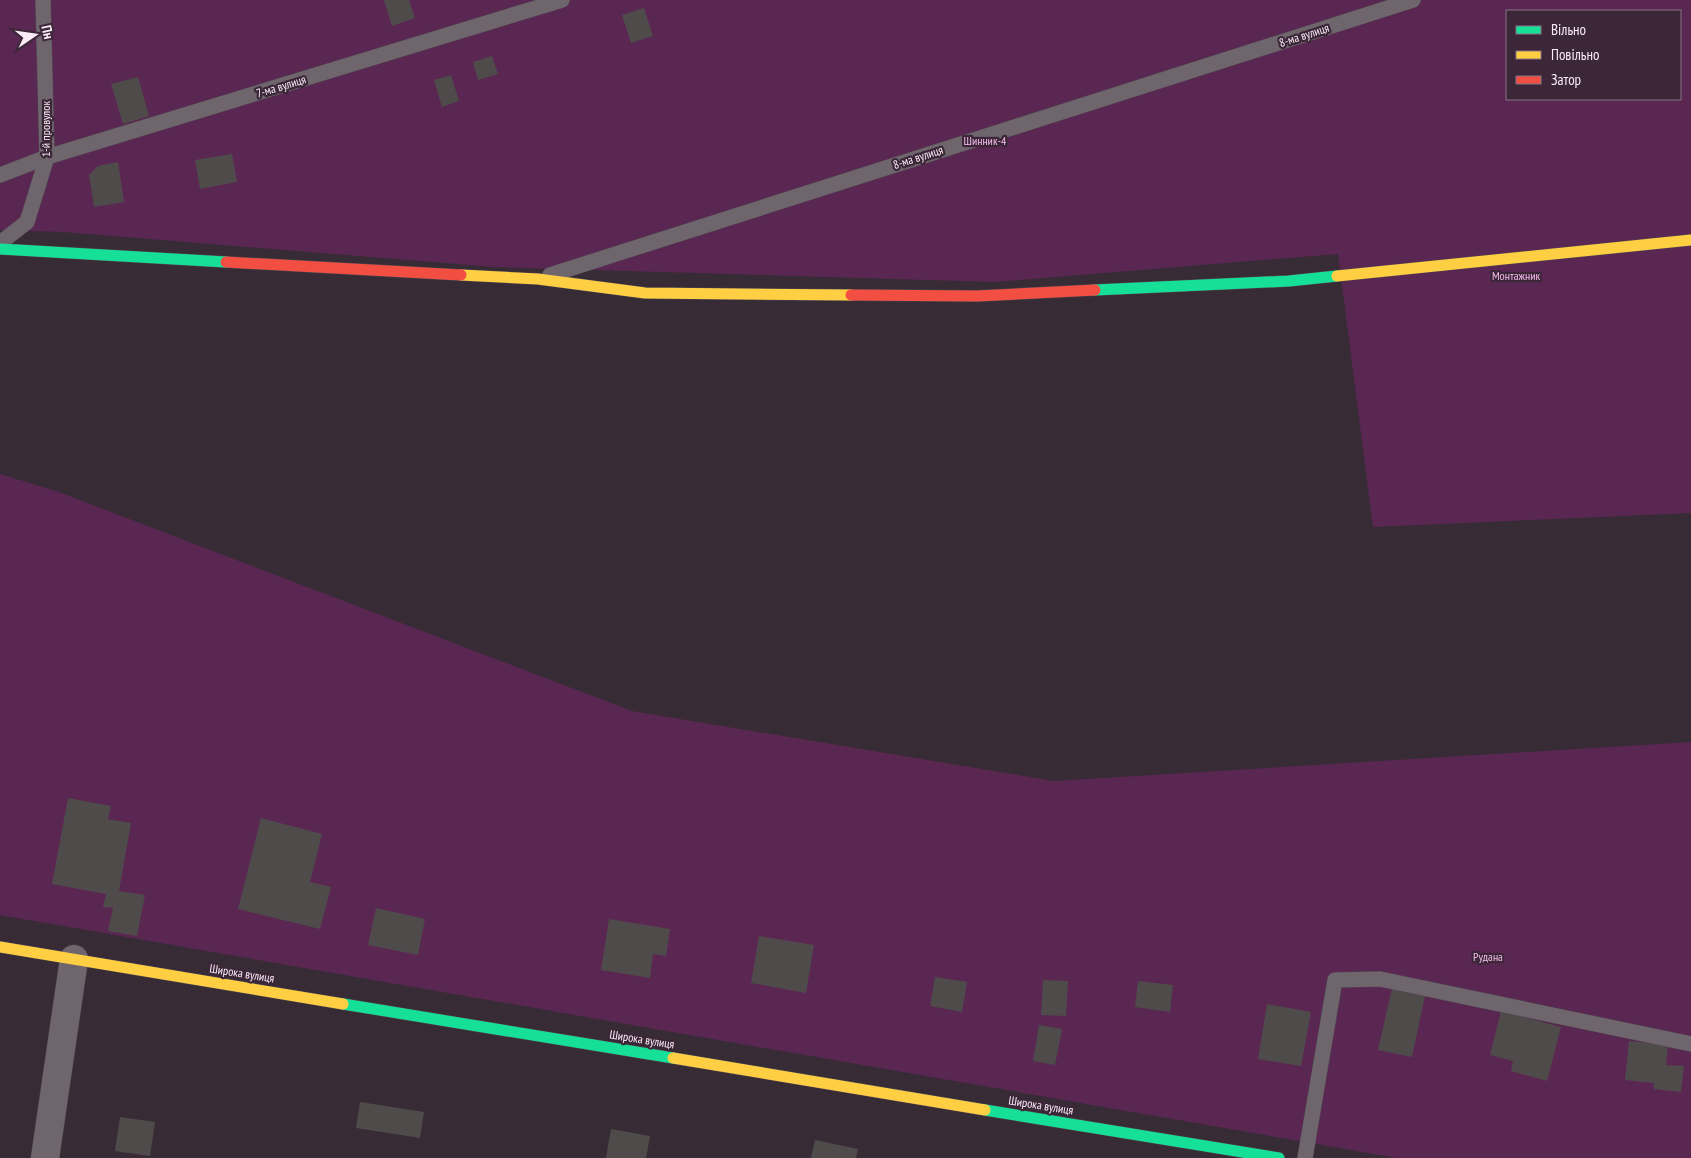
<svg xmlns="http://www.w3.org/2000/svg" width="1691" height="1158" viewBox="0 0 1691 1158" font-family="'PT Sans Narrow',sans-serif">
<style>
.green{fill:#5a2753;fill-rule:evenodd}
.building{fill:#504b4b}
.lines{fill:none;stroke-linecap:round;stroke-linejoin:round}
.lane-casing{stroke:#524951;stroke-width:16}
.street-casing{stroke:#524951;stroke-width:29}
.fast-casing{stroke:#524951;stroke-width:12}
.slow-casing{stroke:#524951;stroke-width:12}
.jam-casing{stroke:#524951;stroke-width:12}
.lane{stroke:#6f666d;stroke-width:15}
.street{stroke:#6f666d;stroke-width:28}
.fast{stroke:#16e098;stroke-width:11}
.slow{stroke:#ffcf43;stroke-width:11}
.jam{stroke:#f24e42;stroke-width:11}
.labels{text-anchor:middle;dominant-baseline:central;stroke-width:4.5;stroke-linejoin:round;paint-order:stroke}
.street-label{font-size:12px;fill:#faebf7;stroke:#3c2739}
.park-label{font-size:12px;fill:#f5baeb;stroke:#3c2739}
</style>
<rect width="100%" height="100%" fill="#372c36"/>
<path class="green" d="M0 0H1691V513L1373 527 1338 254 994 282 494 267 64 232 0 230ZM1507 11H1680V99H1507Z
M0 474 56 491 632 711 1054 781 1691 742V1158H1397L0 915Z"/>
<path class="building" d="M384 0H409L415 18 392 26Z
M644 8 653 36 631 43 622 15Z
M492 56 498 74 478 80 473 62Z
M451 75 459 101 442 107 434 80Z
M138 77 149 116 123 124 111 84Z
M232 154 237 182 200 189 195 160Z
M118 162 124 202 94 207 89 175 98 166Z
M68 798 111 806 108 819 131 823 119 891 145 895 137 936 108 931 113 908 103 907 106 894 52 884Z
M261 818 322 834 310 882 331 887 320 929 238 909Z
M376 908 425 919 418 955 368 945Z
M609 919 670 929 666 956 653 954 650 978 601 970Z
M759 936 814 945 806 993 751 983Z
M935 977 967 982 962 1012 930 1006Z
M1043 980 1068 981 1066 1016 1041 1015Z
M1138 981 1173 985 1170 1012 1135 1007Z
M1393 984 1426 991 1412 1057 1378 1050Z
M1267 1004 1311 1012 1301 1066 1258 1059Z
M1501 1011 1561 1027 1547 1081 1511 1071 1513 1061 1490 1055Z
M1039 1025 1062 1029 1055 1065 1033 1061Z
M1629 1041 1668 1045 1666 1065 1684 1066 1681 1092 1654 1089V1083L1625 1080Z
M360 1102 424 1112 420 1138 356 1128Z
M120 1117 155 1122 150 1156 115 1151Z
M611 1129 650 1136 646 1158H606Z
M815 1140 858 1149 856 1158H811Z"/>
<g class="lines">
<defs>
<path id="lane" d="M0 175 47 157 562 0
M0 243 27 222 47 157 43 0
M550 275 1413 0
M1305 1158 1335 980 1380 979 1691 1044"/>
<path id="street" d="M45 1158 74 959"/>
<path id="fast" d="M0 249 226 262
M1095 290 1289 281 1337 276
M343 1004 673 1058
M985 1110 1279 1158"/>
<path id="slow" d="M461 275 538 279 645 293 851 295
M1337 276 1691 240
M0 947 343 1004
M673 1058 985 1110"/>
<path id="jam" d="M226 262 461 275
M851 295 977 296 1095 290"/>
</defs>
<use href="#lane" class="lane-casing"/>
<use href="#street" class="street-casing"/>
<use href="#fast" class="fast-casing"/>
<use href="#slow" class="slow-casing"/>
<use href="#jam" class="jam-casing"/>
<use href="#lane" class="lane"/>
<use href="#street" class="street"/>
<use href="#fast" class="fast"/>
<use href="#slow" class="slow"/>
<use href="#jam" class="jam"/>
</g>
<g class="labels">
<g class="street-label">
<text transform="translate(1304 35) rotate(-18)">8-ма вулиця</text>
<text transform="translate(281 86) rotate(-17)">7-ма вулиця</text>
<text transform="translate(45 129) rotate(-90)">1-й провулок</text>
<text transform="translate(918 157) rotate(-18)">8-ма вулиця</text>
<text transform="translate(242 973) rotate(9)">Широка вулиця</text>
<text transform="translate(642 1039) rotate(9)">Широка вулиця</text>
<text transform="translate(1041 1105) rotate(9)">Широка вулиця</text>
</g>
<g class="park-label">
<text x="985" y="140">Шинник-4</text>
<text x="1516" y="275">Монтажник</text>
<text x="1488" y="956">Рудана</text>
</g>
</g>
<rect x="1506" y="10" width="175" height="90" fill="#3c2739" stroke="#887585"/>
<rect x="1516" y="26" width="25" height="8" fill="#16e098" stroke="#887585"/>
<text x="1551" y="35" font-size="15" fill="#faebf7">Вільно</text>
<rect x="1516" y="51" width="25" height="8" fill="#ffcf43" stroke="#887585"/>
<text x="1551" y="60" font-size="15" fill="#faebf7">Повільно</text>
<rect x="1516" y="76" width="25" height="8" fill="#f24e42" stroke="#887585"/>
<text x="1551" y="85" font-size="15" fill="#faebf7">Затор</text>
<g transform="translate(35 35) rotate(77)" stroke="#3c2739" stroke-width="4" paint-order="stroke">
<path d="M0-4L9 19L0 12L-9 19Z" fill="#faebf7"/>
<text y="-8" font-size="14" font-weight="bold" text-anchor="middle" fill="#faebf7">Пн</text>
</g>
</svg>
